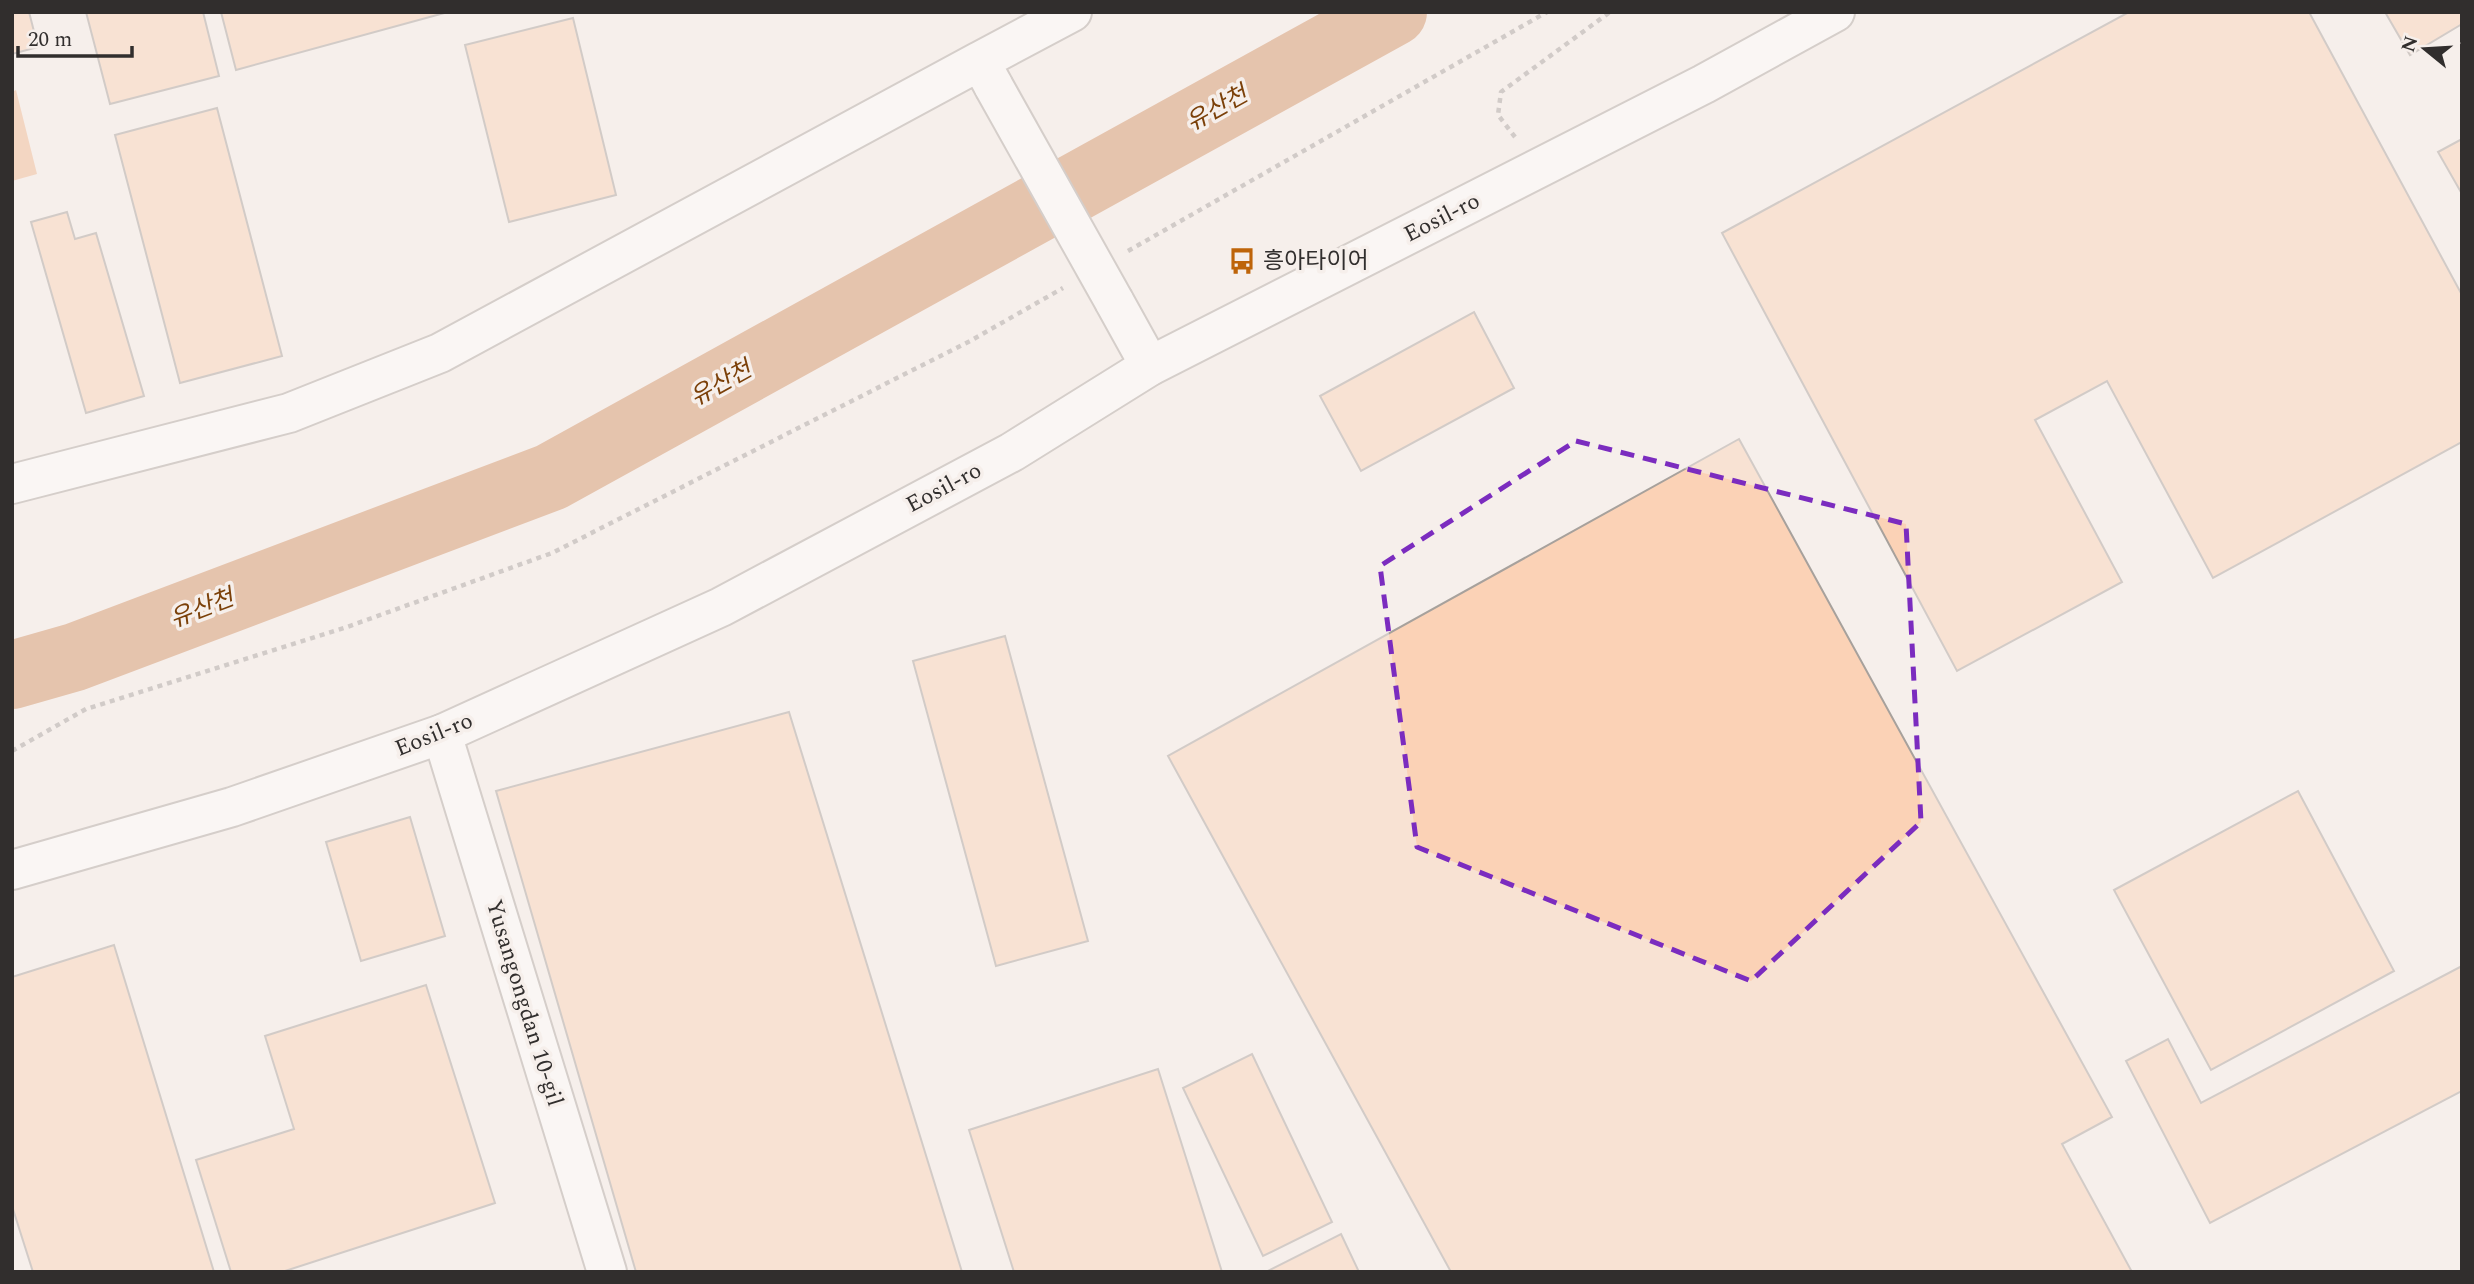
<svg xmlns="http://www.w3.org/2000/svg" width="2474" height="1284" viewBox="0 0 2474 1284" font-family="Spectral,'Noto Sans KR',serif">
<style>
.green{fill:#f0b891}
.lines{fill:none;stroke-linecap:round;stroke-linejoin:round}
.river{stroke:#d09063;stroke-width:68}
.building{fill:#fbd2b6;stroke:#a7a19c;stroke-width:2}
.minor-casing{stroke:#ada7a2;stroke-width:42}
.major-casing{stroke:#ada7a2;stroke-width:42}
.path{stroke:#a59f9d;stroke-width:4.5;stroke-dasharray:5 5;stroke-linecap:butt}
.minor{stroke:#fff;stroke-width:38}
.major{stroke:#fff;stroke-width:38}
.minor-bridge-casing{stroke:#ada7a2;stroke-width:42;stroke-linecap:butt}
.minor-bridge{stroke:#fff;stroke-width:38}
.marked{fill:none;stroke:#7b2cbf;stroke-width:5;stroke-dasharray:14 9;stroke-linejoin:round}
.labels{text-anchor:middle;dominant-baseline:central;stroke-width:7;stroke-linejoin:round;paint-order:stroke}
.street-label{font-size:23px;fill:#312e2d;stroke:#f6efeb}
.poi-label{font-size:23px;fill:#312e2d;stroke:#f6efeb;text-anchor:start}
.water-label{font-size:24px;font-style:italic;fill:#7b4009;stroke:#f6efeb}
</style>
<rect width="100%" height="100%" fill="#f6efeb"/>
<path class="green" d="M16 90 37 174 12 181V92Z"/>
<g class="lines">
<path class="river" d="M12 675 75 657 551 477 1393 12"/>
</g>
<path class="building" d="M12 12H29L38 47 12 54Z
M86 12H203L219 76 110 104Z
M221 12H448L236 70Z
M2129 12H2309L2462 295V442L2213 578 2107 381 2035 420 2122 582 1957 671 1722 233Z
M2385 12H2462V24L2410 55Z
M573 18 616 195 509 222 465 45Z
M217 108 282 356 180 383 115 135Z
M2462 139V194L2438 152Z
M67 212 75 239 96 233 144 396 86 413 31 222Z
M1474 312 1514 388 1361 471 1320 396Z
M1739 439 2112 1117 2062 1144 2132 1272H1451L1168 756Z
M1005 636 1088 941 996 966 913 661Z
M789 712 962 1272H636L496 791Z
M2298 791 2394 971 2211 1070 2114 890Z
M410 817 445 936 361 961 326 842Z
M114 945 214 1272H33L12 1206V977Z
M2462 966V1091L2210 1223 2126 1061 2168 1039 2201 1103Z
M426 985 495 1203 282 1272H231L196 1160 294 1129 265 1036Z
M1252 1054 1332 1222 1263 1256 1183 1088Z
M1158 1069 1222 1272H1014L969 1130Z
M1341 1234 1359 1272H1266Z"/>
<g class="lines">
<defs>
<path id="minor" d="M980 61 1072 12
M1114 301 1150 366
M12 484 289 413 440 353 980 61 994 87
M442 734 607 1272"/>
<path id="major" d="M12 870 232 807 442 734 721 607 1012 452 1150 366 1704 84 1835 12"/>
</defs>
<use href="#minor" class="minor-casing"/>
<use href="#major" class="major-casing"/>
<path class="path" d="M1515 137 1498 115 1501 92 1610 12
M1128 251 1547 12
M12 751 86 709 347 627 552 553 970 341 1063 288"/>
<use href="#minor" class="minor"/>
<use href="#major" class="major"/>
<defs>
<path id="minor-bridge" d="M994 87 1114 301"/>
</defs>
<use href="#minor-bridge" class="minor-bridge-casing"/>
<use href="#minor-bridge" class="minor-bridge"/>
</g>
<path d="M0 0H2474V1284H0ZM1576 441 1906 524 1921 822 1751 981 1417 847 1380 566Z" fill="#f6efeb" fill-opacity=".55" fill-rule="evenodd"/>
<path class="marked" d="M1576 441 1906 524 1921 822 1751 981 1417 847 1380 566Z"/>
<defs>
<symbol id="bus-bare" viewBox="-9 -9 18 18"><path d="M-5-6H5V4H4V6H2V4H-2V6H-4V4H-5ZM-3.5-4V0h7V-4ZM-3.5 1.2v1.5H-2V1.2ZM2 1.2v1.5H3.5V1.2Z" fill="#be6409" stroke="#f6efeb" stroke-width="2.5" paint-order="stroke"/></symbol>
</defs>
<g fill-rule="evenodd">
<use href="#bus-bare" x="1223" y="242" width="38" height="38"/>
</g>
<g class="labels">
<g class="street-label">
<text transform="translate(1442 218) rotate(-27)">Eosil-ro</text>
<text transform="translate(944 488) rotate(-28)">Eosil-ro</text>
<text transform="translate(434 735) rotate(-22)">Eosil-ro</text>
<text transform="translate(524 1003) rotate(73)">Yusangongdan 10-gil</text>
</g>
<g class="poi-label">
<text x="1263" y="261">흥아타이어</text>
</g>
<g class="water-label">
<text transform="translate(1217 109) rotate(-29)">유산천</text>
<text transform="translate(721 384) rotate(-29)">유산천</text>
<text transform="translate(202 609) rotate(-21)">유산천</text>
</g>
</g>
<rect width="2474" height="1284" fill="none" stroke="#312e2d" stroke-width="28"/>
<g transform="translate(2425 49) rotate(288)" stroke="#f6efeb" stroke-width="5" paint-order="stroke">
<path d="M0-5L12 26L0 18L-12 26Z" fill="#312e2d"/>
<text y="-10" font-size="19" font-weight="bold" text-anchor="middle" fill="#312e2d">N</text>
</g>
<path d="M18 46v10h114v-10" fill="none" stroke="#312e2d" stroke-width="3.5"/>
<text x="28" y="46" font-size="21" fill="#312e2d" stroke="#f6efeb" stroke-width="5" paint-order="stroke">20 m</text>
</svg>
